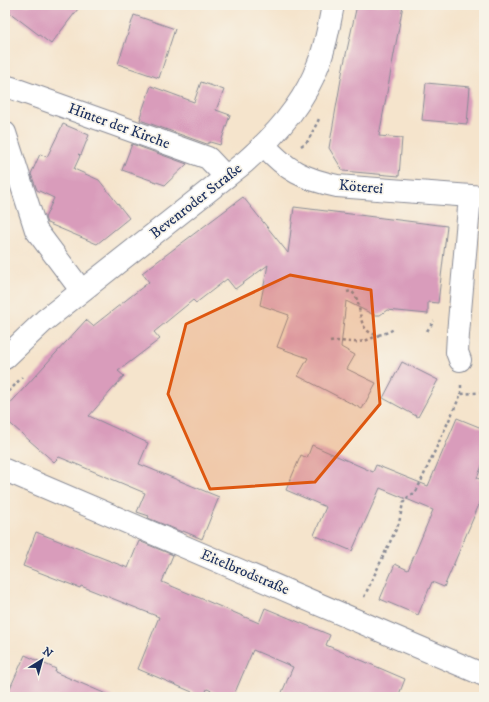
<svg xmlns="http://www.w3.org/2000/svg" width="489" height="702" viewBox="0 0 489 702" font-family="'IM FELL DW Pica',serif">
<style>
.building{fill:#d99cbb}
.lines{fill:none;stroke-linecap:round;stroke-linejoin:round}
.street-casing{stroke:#888a95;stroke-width:24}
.secondary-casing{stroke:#888a95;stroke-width:24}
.path{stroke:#888a95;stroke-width:2.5;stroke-dasharray:3 3;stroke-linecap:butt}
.street{stroke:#fff;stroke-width:22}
.secondary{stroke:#fff;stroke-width:22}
.marked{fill:#de5710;fill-opacity:0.2;stroke:#de5710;stroke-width:3;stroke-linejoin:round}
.labels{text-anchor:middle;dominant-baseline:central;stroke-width:3.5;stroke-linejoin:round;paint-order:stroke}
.street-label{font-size:15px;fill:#1b2f5e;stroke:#f7f3e8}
</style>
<rect width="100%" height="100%" fill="#f7f3e8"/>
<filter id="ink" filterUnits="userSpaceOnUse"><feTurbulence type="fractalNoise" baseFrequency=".025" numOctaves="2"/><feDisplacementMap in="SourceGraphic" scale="8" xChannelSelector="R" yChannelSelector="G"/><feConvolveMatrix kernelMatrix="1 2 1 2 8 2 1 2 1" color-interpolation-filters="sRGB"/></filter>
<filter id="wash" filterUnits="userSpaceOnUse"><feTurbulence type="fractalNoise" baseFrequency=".012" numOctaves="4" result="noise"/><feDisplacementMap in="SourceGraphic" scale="16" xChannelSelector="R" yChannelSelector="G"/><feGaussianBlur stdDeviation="0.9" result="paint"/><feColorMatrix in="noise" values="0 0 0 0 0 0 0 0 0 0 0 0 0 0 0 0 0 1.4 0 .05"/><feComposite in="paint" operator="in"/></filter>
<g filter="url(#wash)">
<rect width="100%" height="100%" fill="#f5e4cc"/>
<g id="blocks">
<path class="building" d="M5 5H81L51 44 5 9Z
M357 5H403L379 136 402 138 399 176 343 171 329 148 343 68Z
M134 15 175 29 159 78 118 64Z
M201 82 224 90 216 110 230 115 220 145 210 142 207 144 140 120 141 117H140L151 86 194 102Z
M426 83 470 87 467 124 422 120Z
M63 124 89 135 81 155 78 154 80 156 74 169 99 180 129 218 97 244 47 223 45 218 54 198 37 190 31 174 40 154 47 157Z
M132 144 187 164 165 185 122 170Z
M243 197 288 253 294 207 447 226 438 303 428 302V314L387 310 380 315H374L346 301 341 347 355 355 347 369 376 383 362 409 298 376 308 358 277 347 289 315 260 305 268 265 235 289 227 279 196 303 193 300 154 332 160 339 118 371 124 376 89 416 148 443 139 464 219 497 202 539 183 531 182 532 148 518 149 516 137 512 145 493 64 459 59 457 54 462 5 419V409L86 320 93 326 149 282 142 273Z
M402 362 438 380 418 417 383 398Z
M457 418 484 429V461L477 478 484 481V493L444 587 432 582 418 615 380 599 395 564 408 570 433 510 380 488 352 551 314 535 326 507 286 490 301 455 307 458 312 445 373 472 376 465 428 486Z
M36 532 128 568 139 541 173 555 162 582 259 623 265 608 330 635 326 645 405 679 398 697H280L293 667 253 650 233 697H226L207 689 204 697 138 669 159 617 81 586 80 588 23 566Z
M25 655 56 669 55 672 113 697H6Z"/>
</g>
</g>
<g filter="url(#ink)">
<use href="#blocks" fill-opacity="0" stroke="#888a95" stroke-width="1"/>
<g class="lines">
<defs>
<path id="street" d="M5 86 12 88 208 158 226 177
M5 133 36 230 81 290
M264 145C287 171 304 179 337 186L484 197
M460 360 457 352 458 334 470 196
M5 470 484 675"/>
<path id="secondary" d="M5 358 45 320 245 162C276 135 304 104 318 65 326 46 329 25 333 5"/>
</defs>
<use href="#street" class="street-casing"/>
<use href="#secondary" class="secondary-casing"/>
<path class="path" d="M301 146 308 141 319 119
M347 292 351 291C364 301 355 325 371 333 379 337 387 333 394 329
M427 331 434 321
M330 342C338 340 345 342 353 342 362 343 370 339 379 335
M461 385V394
M5 396 22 377
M364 597 399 523 403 503 408 497 416 492 461 394 484 392"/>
<use href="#street" class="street"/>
<use href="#secondary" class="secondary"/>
</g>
</g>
<path class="marked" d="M290 275 371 290 380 404 315 482 210 489 168 394 186 324Z"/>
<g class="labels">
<g class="street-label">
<text transform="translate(119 126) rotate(20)">Hinter der Kirche</text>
<text transform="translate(361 187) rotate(5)">Köterei</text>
<text transform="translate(196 201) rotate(-38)">Bevenroder Straße</text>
<text transform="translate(245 572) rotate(23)">Eitelbrodstraße</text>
</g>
</g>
<rect width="489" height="702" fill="none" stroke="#f7f3e8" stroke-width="20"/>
<g transform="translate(42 660) rotate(37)" stroke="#f7f3e8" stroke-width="3" paint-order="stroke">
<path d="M0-3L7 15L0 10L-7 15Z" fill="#1b2f5e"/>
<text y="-6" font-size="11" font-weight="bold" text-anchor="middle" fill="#1b2f5e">N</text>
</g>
</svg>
